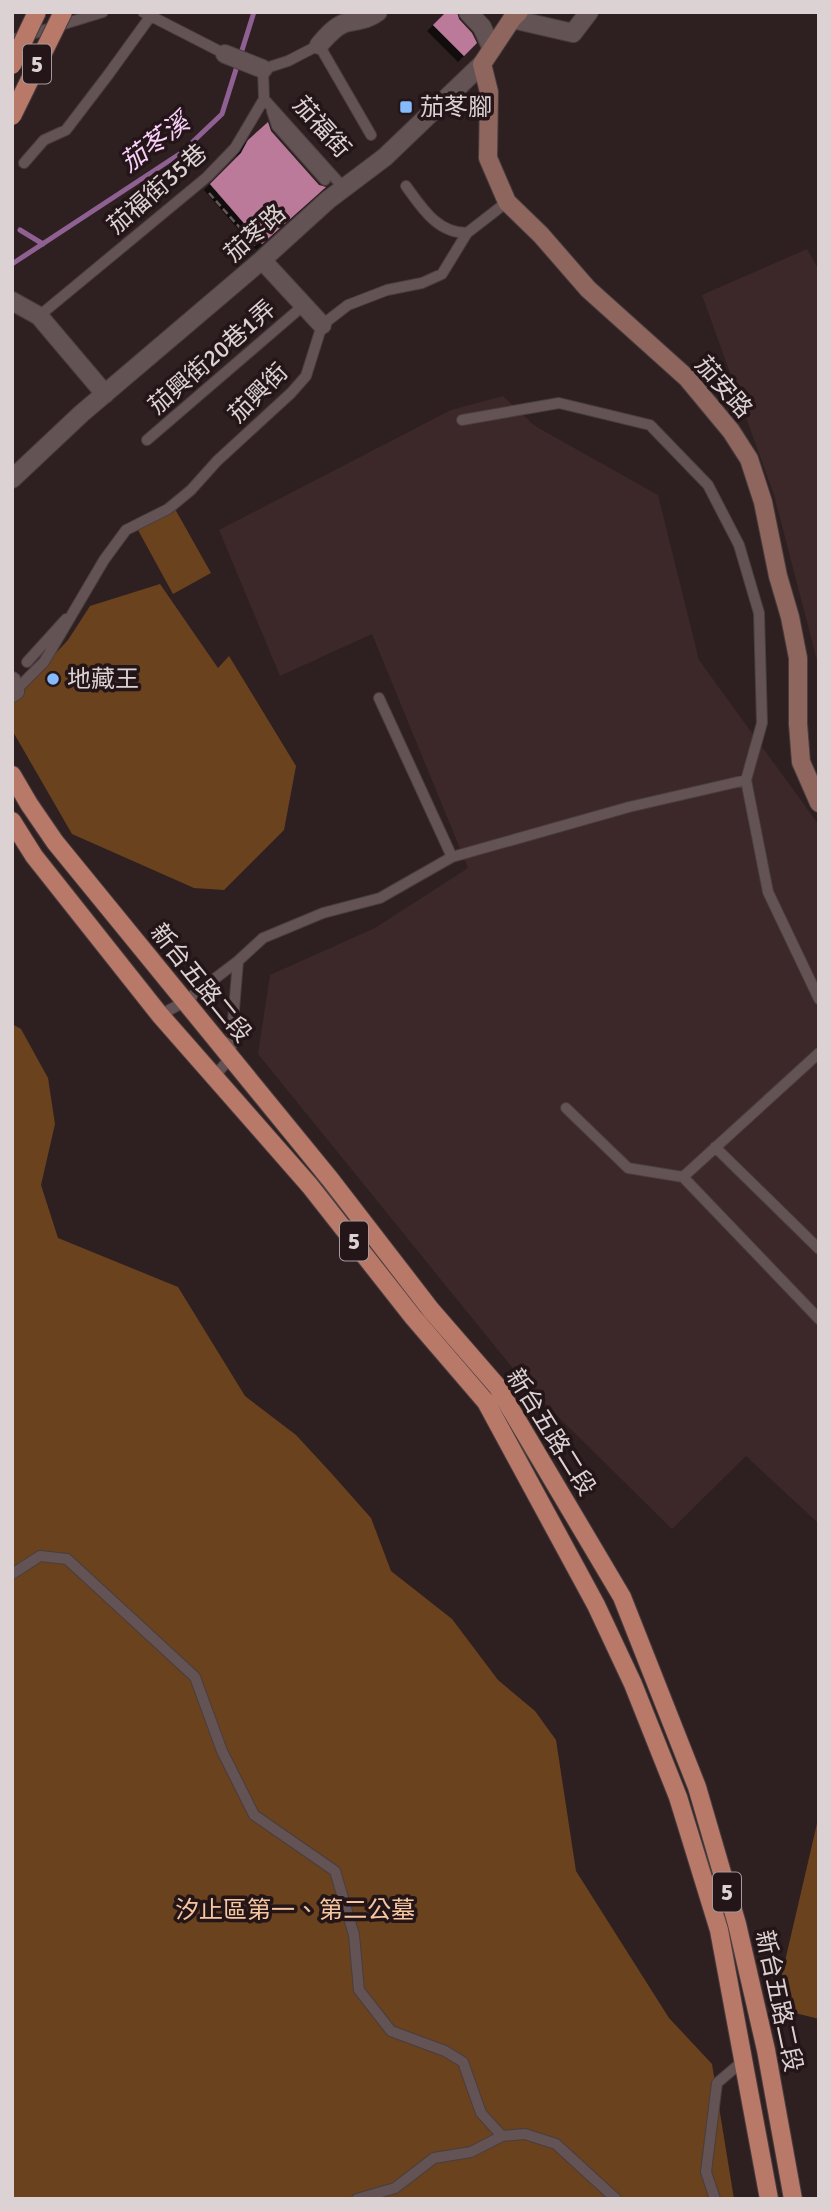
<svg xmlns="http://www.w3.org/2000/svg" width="831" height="2211" viewBox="0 0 831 2211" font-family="Signika,'Noto Sans TC',sans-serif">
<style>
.built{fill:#3c2729}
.green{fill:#6a421e}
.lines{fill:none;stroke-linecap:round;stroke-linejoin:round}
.stream{stroke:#8f6092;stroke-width:5}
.building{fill:#bc7a9a;filter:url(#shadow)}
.lane-casing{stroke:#493d3f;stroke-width:12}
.street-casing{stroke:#493d3f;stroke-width:20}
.secondary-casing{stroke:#493d3f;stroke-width:20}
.primary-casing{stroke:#493d3f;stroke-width:20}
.path{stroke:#655859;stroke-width:2.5;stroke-dasharray:7 3.5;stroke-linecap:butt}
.lane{stroke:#635354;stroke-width:10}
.street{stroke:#635354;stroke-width:18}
.secondary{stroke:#8e665e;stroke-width:18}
.primary{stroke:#b97969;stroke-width:18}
.primary-bridge-casing{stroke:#493d3f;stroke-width:20;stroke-linecap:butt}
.primary-bridge{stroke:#b97969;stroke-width:18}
.poi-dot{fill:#86bbfb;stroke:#241618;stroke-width:2.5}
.labels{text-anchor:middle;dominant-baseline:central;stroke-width:7;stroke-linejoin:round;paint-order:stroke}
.shield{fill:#241618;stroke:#a59a9b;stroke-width:2}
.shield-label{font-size:23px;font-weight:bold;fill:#dcd2d3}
.poi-label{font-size:24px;fill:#dcd2d3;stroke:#241618;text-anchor:start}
.street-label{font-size:24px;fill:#dcd2d3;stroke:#241618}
.park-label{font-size:24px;fill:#f5c6a0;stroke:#241618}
.water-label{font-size:26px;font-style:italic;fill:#fad0fb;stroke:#241618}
</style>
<defs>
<filter id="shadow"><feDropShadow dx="-6" dy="6" stdDeviation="0" flood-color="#0009"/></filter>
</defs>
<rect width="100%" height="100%" fill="#2e2021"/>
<path class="built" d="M807 249 819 270V668L774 495 702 295Z
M503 396 535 426 658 495 699 660 819 825V1524L746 1456 672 1529 528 1387 258 1054 270 975 375 928 468 868 372 634 280 676 219 530 451 410Z"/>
<path class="green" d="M175 509 211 573 173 594 138 530Z
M160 584 218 668 229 656 296 766 284 830 224 890 194 888 72 834 12 730V700L68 640 90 606Z
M12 1024 21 1029 48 1078 55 1124 41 1185 58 1238 178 1287 245 1396 296 1435 332 1474 371 1518 391 1571 452 1619 498 1680 535 1711 556 1740 576 1871 669 2018 712 2064 734 2199H12Z
M819 1815V2019L787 2011 782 1974Z"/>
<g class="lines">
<path class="stream" d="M20 230 43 244
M12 264 181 153 222 114 254 12"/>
</g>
<path class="building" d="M446 12H457L459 19 472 33 477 43 464 56 433 25Z
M268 122 271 131 319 185 326 187 262 244 210 184 241 153 248 140Z"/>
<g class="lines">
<defs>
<path id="lane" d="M143 12 225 54
M12 40 103 12
M264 99 343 187
M272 111 277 126 325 180
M24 163 44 140 66 130 108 75 150 17
M406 186C422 208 437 233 467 233
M39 316 207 177 235 148 264 99 263 69 288 61 319 45 371 135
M147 440 304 305
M27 662 66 619
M15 691 44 662 104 560 126 530 168 509 191 490 217 461 291 393 306 376 322 325 348 305 387 290 422 283 442 274 467 233 507 202
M379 698 452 857
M746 780 768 892 819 999
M160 1015 184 1002 238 961 263 938 323 913 380 898 452 857 629 807 746 780 762 723 759 613 739 545 708 485 650 425 559 403 462 420
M819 1053 683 1177 819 1319
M214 1077 230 1058 238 961
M566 1108 628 1168 683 1177
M715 1147 819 1249
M12 1574 40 1556 67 1559 195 1677 222 1751 254 1815 335 1871 354 1935 359 1990 391 2031 445 2051 463 2062 481 2113 502 2136 525 2134 556 2144 616 2199
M357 2199 395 2188 434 2158 471 2152 502 2136
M715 2199 706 2172 717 2083 743 2061"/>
<path id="street" d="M468 12 482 27 492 49
M512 19 573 33 589 12
M319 45C326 37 334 27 345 23 357 20 368 20 378 12
M225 54 263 69
M262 260 322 325
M12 301 39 316 105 394
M12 479 81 414 262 260 328 200 385 157 482 64
M12 681 15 691 12 693"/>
<path id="secondary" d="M519 12 512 19 482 64 489 92 488 158 507 202 541 235 588 289 687 378 731 431 749 459 763 502 778 576 790 617 798 658V724L801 762 819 803"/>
<path id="primary" d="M12 775 29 804 55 842 330 1179 431 1310 497 1386 622 1597 697 1787 737 1924 766 2050 793 2199
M12 821 34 856 160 1015 310 1186 413 1317 486 1402 596 1605 633 1684 678 1797 719 1930 769 2199"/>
</defs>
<use href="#lane" class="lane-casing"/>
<use href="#street" class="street-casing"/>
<use href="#secondary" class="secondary-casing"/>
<use href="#primary" class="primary-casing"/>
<path class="path" d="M209 193 256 246"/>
<use href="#lane" class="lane"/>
<use href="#street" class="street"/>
<use href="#secondary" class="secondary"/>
<use href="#primary" class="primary"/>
<defs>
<path id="primary-bridge" d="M12 65 37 12
M12 116 63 12"/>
</defs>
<use href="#primary-bridge" class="primary-bridge-casing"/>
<use href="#primary-bridge" class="primary-bridge"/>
</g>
<g class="poi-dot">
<rect x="399" y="100" width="14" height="14" rx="3.5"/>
<circle cx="53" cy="679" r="7"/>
</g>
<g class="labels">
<g class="shield">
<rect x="23" y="44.5" width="28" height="39" rx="5"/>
<rect x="340" y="1221.5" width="28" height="39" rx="5"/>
<rect x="713" y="1872.5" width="28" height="39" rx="5"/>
</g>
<g class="shield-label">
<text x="37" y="64">5</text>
<text x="354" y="1241">5</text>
<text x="727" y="1892">5</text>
</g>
<g class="poi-label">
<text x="420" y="107">茄苳腳</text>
<text x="67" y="679">地藏王</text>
</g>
<g class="street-label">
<text transform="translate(322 127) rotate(48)">茄福街</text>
<text transform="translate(157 189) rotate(-41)">茄福街35巷</text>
<text transform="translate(255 233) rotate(-42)">茄苳路</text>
<text transform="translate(212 357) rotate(-41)">茄興街20巷1弄</text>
<text transform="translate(724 387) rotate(49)">茄安路</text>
<text transform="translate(258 393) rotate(-45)">茄興街</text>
<text transform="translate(201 983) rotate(51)">新台五路二段</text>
<text transform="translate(551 1432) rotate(58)">新台五路二段</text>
<text transform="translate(779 2001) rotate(78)">新台五路二段</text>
</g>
<g class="park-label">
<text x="295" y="1910">汐止區第一、第二公墓</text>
</g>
<g class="water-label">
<text transform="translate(155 143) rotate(-37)">茄苳溪</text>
</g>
</g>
<rect width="831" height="2211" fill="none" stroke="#dcd2d3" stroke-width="28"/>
</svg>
